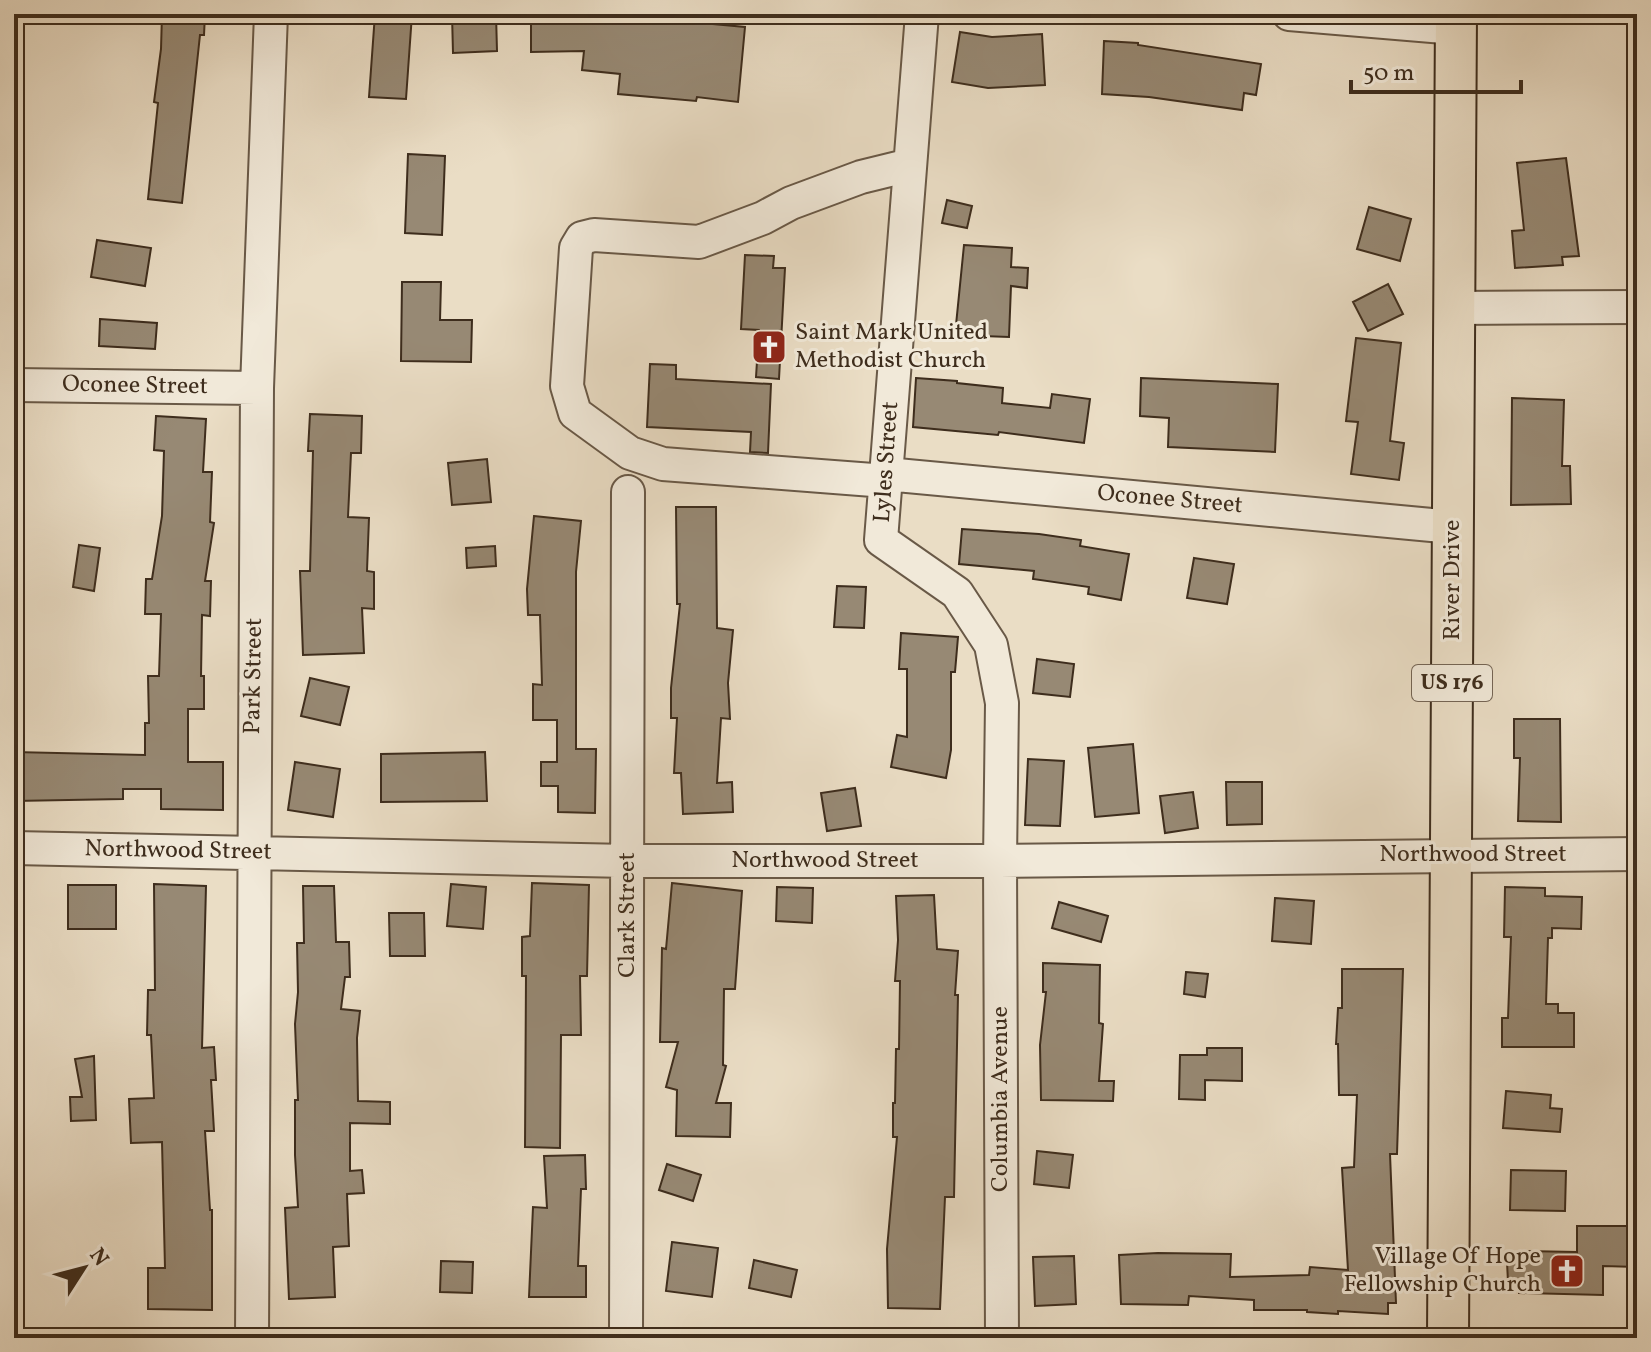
<svg xmlns="http://www.w3.org/2000/svg" width="1651" height="1352" viewBox="0 0 1651 1352" font-family="Vollkorn,serif">
<style>
.building{fill:#978974;stroke:#3e2d1d;stroke-width:2}
.lines{fill:none;stroke-linecap:round;stroke-linejoin:round}
.minor-casing{stroke:#695947;stroke-width:36}
.major-casing{stroke:#3e2d1d;stroke-width:44}
.minor{stroke:#f1e9d9;stroke-width:32}
.major{stroke:#eaddc5;stroke-width:40}
.labels{text-anchor:middle;dominant-baseline:central;stroke-width:6;stroke-linejoin:round;paint-order:stroke}
.shield{fill:#f1e9d9;stroke:#746555;stroke-width:2}
.shield-label{font-size:22px;font-weight:bold;fill:#3e2d1d}
.poi-label{font-size:24px;fill:#3e2d1d;stroke:#f1e9d9;text-anchor:start}
.street-label{font-size:24px;fill:#3e2d1d;stroke:#f1e9d9}
</style>
<rect width="100%" height="100%" fill="#eaddc5"/>
<filter id="stains"><feTurbulence type="fractalNoise" baseFrequency=".0025" numOctaves="4"/><feColorMatrix values="0 0 0 0 .2 0 0 0 0 .09 0 0 0 0 .02 0 0 0 .5 -.17"/></filter>
<radialGradient id="worn" r=".72"><stop offset=".6" stop-color="#630" stop-opacity="0"/><stop offset="1" stop-color="#630" stop-opacity=".3"/></radialGradient>
<path class="building" d="M162 14H205L204 35H200L182 203 148 199 158 103 154 102 161 49Z
M375 14H412L406 99 369 97Z
M452 14H496L497 51 453 53Z
M587 16 626 19V16L745 27 738 102 697 97 696 101 618 94 620 74 582 70 584 51 531 52V18H587Z
M960 32 992 37 1042 34 1045 85 988 88 952 82Z
M1104 41 1138 43V45L1261 64 1256 95 1244 93 1242 110 1149 97 1102 94Z
M408 154 445 156 442 235 405 233Z
M1566 158 1579 256 1562 257 1563 265 1515 268 1512 231 1524 230 1517 163Z
M947 200 972 206 967 228 942 223Z
M1369 207 1411 219 1400 261 1357 249Z
M97 240 151 248 145 286 91 277Z
M964 245 1012 248 1011 267 1028 268 1027 288 1011 286 1009 337 955 335Z
M745 255 774 256 773 268H785L779 379 756 377 759 330 741 329Z
M402 282H441L440 320H472L471 362 401 361Z
M1388 284 1403 314 1368 331 1353 302Z
M100 319 157 323 155 349 99 346Z
M1356 338 1401 343 1390 441 1404 443 1399 480 1351 474 1358 422 1346 421Z
M650 364 676 365V379L771 384 768 453 750 452 751 432 647 427Z
M916 378 957 381V383L1003 388 1002 403 1050 408 1052 394 1090 399 1084 443 999 432 998 435 913 427Z
M1141 378 1278 384 1275 452 1168 447 1169 418 1140 416Z
M1512 398 1564 400 1562 466H1570L1571 504 1511 505Z
M310 414 362 416 361 453H351L348 517 369 518 367 571 374 572V609L362 608 364 653 303 655 300 571H310L313 451H308Z
M156 416 206 419 203 472H212L210 522 214 523 205 581H211L210 616 202 615 201 676H204V709H188V762H223V810L161 809V789H123V799L14 801V752L145 755V723H149L148 676H159L161 614H145L146 579H152L162 516 164 451 154 450Z
M487 459 491 502 452 505 448 463Z
M676 507H716L717 628 733 630 728 683 730 719 721 718 717 783 732 782 733 812 683 814 681 773H674L677 718H671V688L680 604H677Z
M534 516 581 521 576 572V749H596L595 813 558 812V786H541V762H557V720H533V684L542 685 540 615H528L527 589Z
M962 529 1039 534 1081 540 1080 546 1129 554 1121 600 1088 594 1089 587 1033 579 1034 571 959 564Z
M79 545 100 548 94 591 73 587Z
M495 546 496 566 467 568 466 548Z
M1194 558 1234 564 1227 604 1187 598Z
M837 586 866 587 864 628 834 627Z
M901 633 958 637 955 672H951V750L946 778 891 767 897 735 907 737V669H899Z
M1037 659 1074 664 1070 697 1033 693Z
M310 678 349 687 340 725 301 716Z
M1514 719H1560L1561 822 1518 821 1520 758H1514Z
M1133 744 1139 813 1095 817 1088 748Z
M485 752 487 801 381 802V754Z
M1028 759 1064 761 1060 826 1025 825Z
M295 762 340 769 333 817 288 810Z
M1226 782H1262V824L1227 825Z
M855 788 861 826 827 831 821 793Z
M1193 792 1198 828 1165 833 1160 796Z
M532 883 589 885 587 976H580L581 1035H561L560 1148 525 1147 526 976H522V937L530 936Z
M672 883 742 891 735 989H724L723 1065 726 1066 716 1103H731L730 1137 676 1136 677 1090 666 1087 678 1042H660L662 948 666 949Z
M154 884 206 886 202 1048 214 1047 216 1080H211L214 1131H205L210 1210H212V1310L148 1309V1268H165L162 1142 131 1143 129 1099 154 1098 151 1035H147L148 990H155Z
M451 884 486 887 483 929 447 926Z
M68 885H116V929H68Z
M303 886H334L336 942H349L350 977H345L341 1009 360 1011 357 1038 358 1101 390 1102V1124L350 1123V1171L362 1170 364 1193 347 1194 349 1246 333 1247 335 1297 289 1299 285 1208 298 1207 295 1155V1100H298L295 1024 298 992 297 943H304Z
M777 887 813 888 812 923 776 921Z
M1505 887 1545 888V896L1582 897 1581 929 1552 928V938H1548L1546 1004H1558V1013H1574V1047H1502V1018H1508L1511 937H1504Z
M934 895 937 949 958 951 955 995H958L954 1197H945L940 1309 888 1308 887 1249 897 1137H893V1103H895L896 1049H899L900 981H895L898 940 896 896Z
M1275 898 1314 901 1311 944 1272 941Z
M1059 902 1108 916 1101 942 1052 928Z
M389 913H424L425 956H390Z
M1043 963 1100 965 1099 1023 1103 1024 1099 1081H1114L1113 1101 1041 1100 1040 1045 1046 992H1043Z
M1342 969H1403L1397 1154H1390L1396 1303H1388V1314L1338 1311V1314L1307 1312V1310H1254V1300L1189 1296 1188 1305 1121 1304 1119 1255 1158 1253 1231 1254 1230 1277 1309 1275 1310 1267 1348 1270 1342 1168 1354 1167 1357 1095H1339L1338 1044H1336L1338 1008H1342Z
M1186 972 1208 974 1205 997 1184 994Z
M1207 1048H1242V1081L1205 1080V1100L1179 1099 1180 1055H1207Z
M94 1056 96 1120 71 1121 70 1097H82L75 1059Z
M1506 1091 1551 1095 1550 1108 1562 1109 1560 1132 1503 1128Z
M1037 1151 1073 1155 1069 1188 1034 1184Z
M585 1155 586 1189H581L578 1266H586V1297H529L533 1207 547 1208 544 1156Z
M667 1164 701 1175 693 1201 659 1190Z
M1511 1170 1566 1171 1565 1211 1510 1210Z
M1577 1226H1637V1267L1603 1266V1295L1519 1293V1282H1508L1507 1262H1519V1251L1577 1252Z
M672 1242 718 1248 712 1297 666 1291Z
M1074 1256 1076 1304 1035 1306 1033 1257Z
M754 1260 797 1270 791 1297 749 1288Z
M441 1261 473 1262 472 1293 440 1292Z"/>
<g class="lines">
<defs>
<path id="minor" d="M922 14 881 540 957 593 991 645 1002 703 1000 861 1002 1338
M1289 14 1456 28
M1455 308 1637 307
M14 385 257 388
M886 474 1453 527
M886 481 663 464 630 453 575 413 567 386 576 248 582 238 594 235 699 242 763 218 791 203 861 177 910 165
M14 848 628 861H1000L1637 854
M252 1338 257 388 271 14
M626 1338 628 492"/>
<path id="major" d="M1448 1338 1456 14"/>
</defs>
<use href="#minor" class="minor-casing"/>
<use href="#major" class="major-casing"/>
<use href="#minor" class="minor"/>
<use href="#major" class="major"/>
</g>
<defs>
<symbol id="church-square" viewBox="-11 -11 22 22"><rect x="-9" y="-9" width="18" height="18" rx="4" fill="#8f2418" stroke="#f1e9d9"/><path d="M-1.2-6h2.4v3.5h3.3v2.4h-3.3V6h-2.4V-.1h-3.3v-2.4h3.3Z" fill="#fff"/></symbol>
</defs>
<g fill-rule="evenodd">
<use href="#church-square" x="749" y="327" width="40" height="40"/>
<use href="#church-square" x="1547" y="1251" width="40" height="40"/>
</g>
<g class="labels">
<rect class="shield" x="1412" y="665" width="80" height="36" rx="6"/>
<g class="shield-label">
<text x="1452" y="683">US 176</text>
</g>
<g class="poi-label">
<text x="795" y="333">Saint Mark United<tspan x="795" dy="28">Methodist Church</tspan></text>
<text x="1541" y="1257" text-anchor="end">Village Of Hope<tspan x="1541" dy="28">Fellowship Church</tspan></text>
</g>
<g class="street-label">
<text transform="translate(135 386) rotate(1)">Oconee Street</text>
<text transform="translate(887 462) rotate(-86)">Lyles Street</text>
<text transform="translate(1170 500) rotate(5)">Oconee Street</text>
<text transform="translate(1453 580) rotate(-90)">River Drive</text>
<text transform="translate(254 676) rotate(-89)">Park Street</text>
<text transform="translate(178 851) rotate(1)">Northwood Street</text>
<text x="1473" y="855">Northwood Street</text>
<text x="825" y="861">Northwood Street</text>
<text transform="translate(628 915) rotate(-90)">Clark Street</text>
<text transform="translate(1001 1099) rotate(-90)">Columbia Avenue</text>
</g>
</g>
<rect width="1651" height="1352" fill="none" stroke="#eaddc5" stroke-width="48"/>
<rect x="16" y="16" width="1619" height="1320" fill="none" stroke="#3e2d1d" stroke-width="4"/>
<rect x="24" y="24" width="1603" height="1304" fill="none" stroke="#3e2d1d" stroke-width="2"/>
<g transform="translate(84 1268) rotate(54)" stroke="#f1e9d9" stroke-width="6" paint-order="stroke">
<path d="M0-6L14 30L0 20L-14 30Z" fill="#3e2d1d"/>
<text y="-12" font-size="22" font-weight="bold" text-anchor="middle" fill="#3e2d1d">N</text>
</g>
<path d="M1351 80v12h170v-12" fill="none" stroke="#3e2d1d" stroke-width="4"/>
<text x="1363" y="80" font-size="24" fill="#3e2d1d" stroke="#f1e9d9" stroke-width="6" paint-order="stroke">50 m</text>
<rect width="100%" height="100%" filter="url(#stains)"/>
<rect width="100%" height="100%" fill="url(#worn)"/>
</svg>
